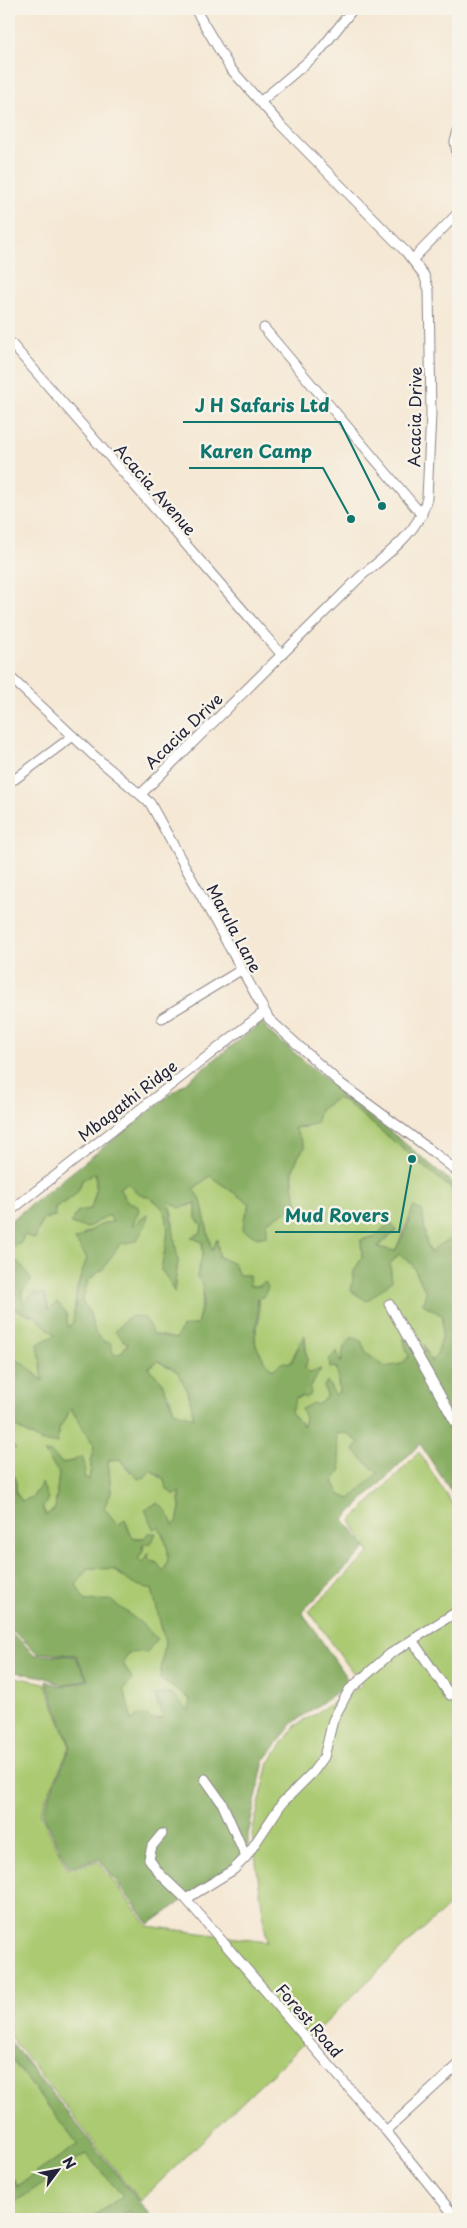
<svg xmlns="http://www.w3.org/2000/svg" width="467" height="2228" viewBox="0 0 467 2228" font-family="'Playpen Sans',sans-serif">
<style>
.green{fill:#abca72;stroke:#667656}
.forest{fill:#88ae64;stroke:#556850;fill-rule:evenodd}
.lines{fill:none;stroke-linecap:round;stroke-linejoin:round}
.street-casing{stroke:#8c8588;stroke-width:11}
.street{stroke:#fff;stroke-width:9}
.labels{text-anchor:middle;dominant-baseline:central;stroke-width:5;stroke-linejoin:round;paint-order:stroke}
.street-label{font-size:16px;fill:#22223b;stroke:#f7f3e8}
.leader{fill:none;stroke:#0f766e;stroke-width:2}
.callout-dot{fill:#0f766e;stroke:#f7f3e8;stroke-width:2}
.callout-label{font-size:18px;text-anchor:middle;font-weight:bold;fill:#0f766e;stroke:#f7f3e8;stroke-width:5;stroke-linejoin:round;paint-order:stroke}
</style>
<rect width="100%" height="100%" fill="#f7f3e8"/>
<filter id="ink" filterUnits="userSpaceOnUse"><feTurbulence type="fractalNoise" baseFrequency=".02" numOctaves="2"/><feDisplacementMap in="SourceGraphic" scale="10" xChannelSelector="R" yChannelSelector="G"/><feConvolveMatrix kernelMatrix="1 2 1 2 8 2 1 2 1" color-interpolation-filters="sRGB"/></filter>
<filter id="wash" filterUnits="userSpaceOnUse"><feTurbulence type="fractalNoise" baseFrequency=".0096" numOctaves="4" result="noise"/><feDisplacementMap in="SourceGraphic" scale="20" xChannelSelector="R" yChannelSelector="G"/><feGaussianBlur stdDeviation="1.12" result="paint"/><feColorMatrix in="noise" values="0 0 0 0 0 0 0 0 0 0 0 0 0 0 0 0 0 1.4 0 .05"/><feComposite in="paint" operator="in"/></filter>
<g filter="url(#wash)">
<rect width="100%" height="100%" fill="#f5e8d4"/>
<path class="green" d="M337 1098 346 1102 458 1194V1234L457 1237 440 1244 430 1254 426 1240 422 1211 414 1207 395 1251 377 1247 396 1231 361 1240 362 1258 354 1271 390 1264 399 1254 412 1264 426 1292 423 1304 443 1316C442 1334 443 1348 431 1362L425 1347V1353L403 1339 409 1356 402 1364 385 1367 366 1353 361 1341 340 1365 330 1367 337 1368 339 1392 335 1396 327 1382 324 1386 327 1396 305 1418 303 1427 291 1412 295 1398C308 1394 315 1381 320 1369L310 1373 305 1369 307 1360 305 1336 295 1352 291 1363 272 1371C267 1363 255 1350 255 1340 255 1331 260 1322 259 1313 259 1303 257 1296 259 1286H250L238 1275 234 1264 219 1257 217 1240 212 1252 201 1201 193 1189 210 1176 250 1204 244 1219 267 1222 298 1205C291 1180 289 1168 305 1147L294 1128 306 1127 320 1110Z
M96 1173V1191L91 1209 78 1211 86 1228 109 1215 114 1222 104 1223 84 1234 82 1249 87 1258 77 1288 73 1323 67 1328 50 1310 23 1303 22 1291 24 1268 14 1259 9 1263V1249L21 1243 24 1235 35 1238 42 1220 55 1216V1207C69 1200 79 1196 82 1180Z
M127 1182C139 1198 143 1192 156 1202 177 1217 164 1249 161 1270L168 1279 174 1291 178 1261 173 1233V1217L168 1200 187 1207 196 1203V1218L202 1225 201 1233 192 1237 202 1241 203 1253 197 1276 204 1286 202 1303 197 1324 177 1339 153 1334 122 1340 128 1343 121 1353 114 1356 95 1333 90 1314 82 1301 88 1280 103 1269 131 1227 139 1210 127 1201 118 1188Z
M9 1308 34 1316 56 1335 44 1381 25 1365 9 1355Z
M158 1361C164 1366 174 1368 179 1373 188 1385 191 1404 194 1419L174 1411 169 1395 148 1368Z
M71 1409 94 1445 91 1458 90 1480 84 1478 85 1466 73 1461 62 1463 51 1453 45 1452 59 1473 55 1509 46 1515 36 1491 33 1497 22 1501 16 1493V1483L9 1465V1447L16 1449 9 1442V1423L42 1442 59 1429Z
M346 1433 359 1442 354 1451 378 1473 350 1499 340 1495 333 1481 341 1471 336 1434Z
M419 1452 458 1513V1897L394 1956 140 2201 9 2035V1676L45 1683 70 1747 40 1812 67 1869 98 1861 148 1926 267 1942 252 1834 269 1763 295 1726 362 1685 309 1611 369 1553 351 1521Z
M120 1459 130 1472 150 1470 180 1492V1508L177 1523 172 1525 167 1511 159 1527C166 1541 173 1558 163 1571L148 1559V1554L142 1562 138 1559 143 1551 144 1538H134L130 1533 125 1519 118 1526 104 1508 111 1492 108 1460Z
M88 1568 113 1569 133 1584 152 1588 165 1642 160 1679 190 1699 189 1712 155 1696 163 1718 132 1722 124 1689 132 1679 123 1663 128 1653 157 1639 125 1611 85 1601 76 1585Z
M9 2056 78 2144 18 2186 9 2174Z
M86 2154 123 2196 89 2219H9V2206Z
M130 2211 136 2219H113Z"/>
<path class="forest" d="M262 1022 269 1032 458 1187V1194L346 1102 337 1098 320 1110 316 1124 294 1128 305 1147C288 1168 291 1181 298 1205L267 1222V1236L257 1238 243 1230 244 1219 250 1204 210 1176 193 1189 201 1201 212 1251 217 1239 219 1257 234 1264 239 1275H249L250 1286H259L265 1282 268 1287 264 1297 257 1299C260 1317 256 1323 255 1339 255 1349 267 1363 272 1370L283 1362 291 1363 304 1335 307 1360 305 1369 310 1373 321 1369 310 1388 311 1394 305 1398 302 1396 296 1398 291 1412 303 1426 305 1418 301 1409 313 1403 317 1405 327 1396 324 1386 327 1381 335 1395 339 1392 337 1368 330 1367 329 1359 337 1351 341 1363 344 1347 352 1337 361 1341 366 1353 385 1367 402 1364 409 1357 403 1338 425 1353 424 1344 431 1362C443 1348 442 1333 443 1316L423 1304 426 1292 412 1264 399 1254 390 1264 392 1281 367 1301 351 1291 354 1271 362 1258 361 1240 376 1236 390 1221 396 1231 377 1247 395 1251 406 1230 413 1207 422 1210 426 1240 430 1253 440 1244 457 1237 458 1234V1502L420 1444 344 1519 366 1548 302 1612 350 1683 293 1723 264 1761 248 1835V1848L231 1867 149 1924 99 1859 68 1867 42 1812 71 1747 46 1681 62 1687 88 1680 76 1655 37 1653 9 1627V1460L16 1483V1493L22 1501 33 1497 42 1483 48 1499 42 1508 46 1515 55 1509 59 1473 44 1452 51 1453 62 1463 73 1461 82 1456 85 1466 84 1477 89 1480 94 1445 71 1409 59 1429 57 1443 42 1442 9 1423V1355L25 1365 43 1381 38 1344 55 1335 34 1316 9 1308V1263L14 1259 24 1268 32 1281 22 1291 23 1303 34 1293 45 1294 49 1310 57 1302 66 1313 68 1327 73 1323 77 1288 87 1258 75 1240 104 1223 113 1222 109 1215 86 1228 71 1223 78 1211 91 1209 96 1191V1173L82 1180C78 1196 69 1200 55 1207V1216L42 1220 35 1239 24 1235 21 1243 9 1249V1222ZM128 1183C139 1198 143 1192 156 1202 177 1217 164 1249 161 1270L168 1279 174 1292 178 1261 169 1201 179 1208 196 1203V1218L202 1225 201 1233 191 1237 202 1242 203 1253 197 1276C209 1293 202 1305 197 1324L182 1327 176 1339 153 1334 145 1318 135 1316 127 1318 115 1332 128 1344 121 1353 114 1355 110 1342H105L95 1333 90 1314 82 1301 88 1280 103 1269 120 1244 136 1241 146 1225 148 1214 132 1226 139 1210 137 1205 127 1201 119 1188ZM158 1361 178 1372 189 1394 194 1418 174 1411 161 1380 148 1368ZM346 1433 359 1442 354 1451 378 1473 350 1499 340 1495 333 1482 341 1471 336 1434ZM120 1459 138 1479 145 1477 151 1470 163 1478 167 1490 175 1495 180 1492V1508L177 1522 173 1525 167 1511 158 1503 145 1509 153 1529 159 1527C166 1541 173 1557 163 1571L157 1563 148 1559 149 1553 142 1562 138 1559 143 1551 142 1546 152 1542 156 1533H148L144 1538H134L130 1533 125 1519 118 1525 104 1508 111 1492 108 1460ZM88 1568 113 1569 133 1584 152 1589 165 1642 160 1679 190 1699 189 1712 171 1693 155 1695 163 1718 153 1721 148 1715 136 1716 132 1721 124 1689 132 1679 123 1663 128 1653 147 1652 157 1639 141 1623 110 1600 85 1601 76 1585Z
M9 1630 35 1655 75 1656 87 1679 63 1686 44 1677 9 1671Z
M9 2040 153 2219H136L130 2211 113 2219H89L123 2196 86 2154 9 2206V2174L18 2186 78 2144 9 2056Z"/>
</g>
<g filter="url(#ink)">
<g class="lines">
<defs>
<path id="street" d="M260 102 318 53 353 9
M458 132 455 142 458 159
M413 259 458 213
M264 328 422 515
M9 341 282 655
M9 676 92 754 150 803 269 1019 340 1083 428 1148 458 1172
M9 781 15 779 73 736
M141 794 360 577C385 556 420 532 427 498L431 414 429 290 424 275 406 252 280 124 230 68 195 9
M162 1018 241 970
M9 1212 264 1012
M389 1304 458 1427
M412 1640 450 1695
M205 1779 222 1803 246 1857
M162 1834 152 1846 149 1859 159 1873 186 1899
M386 2131 458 2065
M9 2190V2191
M457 2219 386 2131 186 1899 233 1870 246 1857 282 1803 313 1772 324 1757 333 1720 349 1690 390 1654 458 1611"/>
</defs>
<use href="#street" class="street-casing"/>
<use href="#street" class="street"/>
</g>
</g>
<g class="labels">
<g class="street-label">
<text transform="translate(414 417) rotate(-89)">Acacia Drive</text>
<text transform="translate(156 489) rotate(49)">Acacia Avenue</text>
<text transform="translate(183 730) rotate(-44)">Acacia Drive</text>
<text transform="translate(235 928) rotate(62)">Marula Lane</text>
<text transform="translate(127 1100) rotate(-38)">Mbagathi Ridge</text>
<text transform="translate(310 2020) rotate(49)">Forest Road</text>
</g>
</g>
<path class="leader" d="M382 506L340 422H183M351 519L323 468H189M412 1159L399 1232H275"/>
<g class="callout-dot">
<circle cx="382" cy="506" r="5"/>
<circle cx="351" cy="519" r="5"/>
<circle cx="412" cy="1159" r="5"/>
</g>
<g class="callout-label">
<text x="262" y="412">J H Safaris Ltd</text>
<text x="256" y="458">Karen Camp</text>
<text x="337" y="1222">Mud Rovers</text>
</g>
<rect width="467" height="2228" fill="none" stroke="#f7f3e8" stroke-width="30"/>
<g transform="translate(58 2170) rotate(58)" stroke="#f7f3e8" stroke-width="4" paint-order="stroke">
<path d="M0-4L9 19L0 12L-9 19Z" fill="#22223b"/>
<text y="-8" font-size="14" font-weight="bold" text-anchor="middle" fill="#22223b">N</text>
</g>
</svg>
